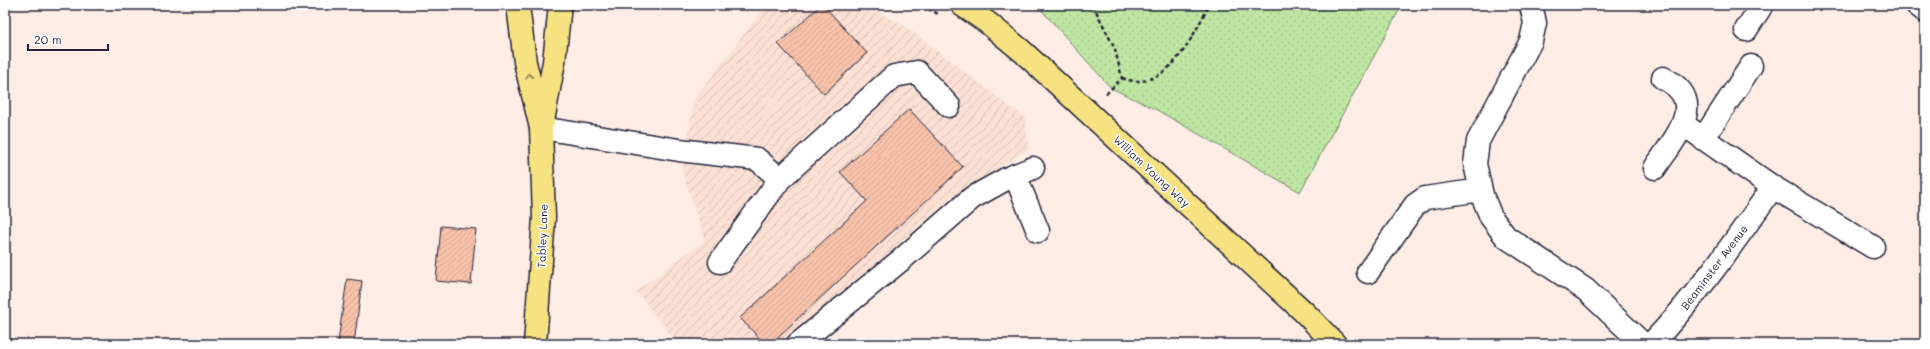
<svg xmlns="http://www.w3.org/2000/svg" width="1930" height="349" viewBox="0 0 1930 349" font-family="Mali,sans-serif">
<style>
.industrial{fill:url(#industrial-furrows)}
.grass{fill:url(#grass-dots);stroke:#70846e}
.building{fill:url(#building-hatch);stroke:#22223b}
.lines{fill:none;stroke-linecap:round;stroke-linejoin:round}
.minor-casing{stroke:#22223b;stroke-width:25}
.major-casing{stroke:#22223b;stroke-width:25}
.path{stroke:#22223b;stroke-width:2.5;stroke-dasharray:4 3;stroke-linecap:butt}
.minor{stroke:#fff;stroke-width:22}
.major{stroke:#f7e281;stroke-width:22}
.oneway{stroke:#8c825e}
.labels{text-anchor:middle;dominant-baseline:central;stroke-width:3;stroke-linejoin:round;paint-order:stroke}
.street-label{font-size:11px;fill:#22223b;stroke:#fff}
</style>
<defs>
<pattern id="industrial-furrows" width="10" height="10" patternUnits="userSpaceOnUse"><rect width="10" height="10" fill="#fbe0d3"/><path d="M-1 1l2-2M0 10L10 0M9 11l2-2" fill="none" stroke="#d7c0b6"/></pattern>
<pattern id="grass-dots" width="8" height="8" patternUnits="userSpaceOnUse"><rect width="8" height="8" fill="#bee6a2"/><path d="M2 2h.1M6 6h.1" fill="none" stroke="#a3c58c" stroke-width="1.8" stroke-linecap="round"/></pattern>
<pattern id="building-hatch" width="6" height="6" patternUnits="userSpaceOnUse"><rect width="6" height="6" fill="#f7c2a9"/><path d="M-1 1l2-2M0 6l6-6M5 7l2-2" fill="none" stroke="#d3a692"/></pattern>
</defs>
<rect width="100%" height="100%" fill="#fdede5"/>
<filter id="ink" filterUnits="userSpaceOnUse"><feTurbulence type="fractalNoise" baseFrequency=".025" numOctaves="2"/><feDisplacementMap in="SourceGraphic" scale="8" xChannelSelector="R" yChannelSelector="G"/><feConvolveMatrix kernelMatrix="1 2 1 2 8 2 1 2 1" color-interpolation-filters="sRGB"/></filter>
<g filter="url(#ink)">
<path class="industrial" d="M767 5H864L905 26 1025 118 1029 149 950 198 816 321 786 344H678L636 291 705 240 682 170 694 99Z"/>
<path class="grass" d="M1037 5H1402L1300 192 1155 109 1111 88Z"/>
<path class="building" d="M821 5H823L867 53 824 94 778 44Z
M909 109 963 167 770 344H765L740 318 867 201 840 172Z
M441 226 476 229 471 284 436 281Z
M347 279 362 281 354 344 338 342Z"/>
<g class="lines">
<defs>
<path id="minor" d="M1531 5 1535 23 1531 41 1478 141 1475 164 1482 195 1491 217 1506 237 1586 290 1643 344
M1917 5 1925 11
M1746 30 1762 5
M1684 125 1773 187 1873 247
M541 128 679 150 757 159 780 179
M1703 139 1751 66
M1655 168C1674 139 1710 101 1663 78
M1015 175 1038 231
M720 262 780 179 894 76 917 72 949 106
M1368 272 1415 205 1425 198 1481 190
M798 344 901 260 972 198 1006 179 1033 168
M1651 344C1697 296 1735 241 1773 187"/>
<path id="major" d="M518 5 525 62 541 128 544 218 535 344
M962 5 988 23 1022 51 1304 312 1335 344
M543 121 554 62 560 5"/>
</defs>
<use href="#minor" class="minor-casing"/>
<use href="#major" class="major-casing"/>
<path class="path" d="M922 5 940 15
M1093 5 1115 49 1122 78
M1122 78C1167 95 1193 36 1209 5
M1106 94 1122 78"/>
<use href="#minor" class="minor"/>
<use href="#major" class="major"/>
</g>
<defs><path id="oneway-chevron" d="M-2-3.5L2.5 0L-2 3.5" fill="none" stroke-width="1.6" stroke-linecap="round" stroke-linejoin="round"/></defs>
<use class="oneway" href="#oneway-chevron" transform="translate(529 76) rotate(-104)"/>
</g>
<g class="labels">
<g class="street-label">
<text transform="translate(1152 171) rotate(43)">William Young Way</text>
<text transform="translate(542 236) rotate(-88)">Tabley Lane</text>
<text transform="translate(1714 267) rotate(-53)">Beaminster Avenue</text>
</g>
</g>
<rect width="1930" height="349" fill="none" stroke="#fff" stroke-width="20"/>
<rect x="10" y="10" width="1910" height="329" fill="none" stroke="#22223b" stroke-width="1.5" filter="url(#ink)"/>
<path d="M28 44v6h80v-6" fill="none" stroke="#22223b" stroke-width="2"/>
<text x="34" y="44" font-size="12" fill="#22223b" stroke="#ffffff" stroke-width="3" paint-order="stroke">20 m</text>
</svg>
